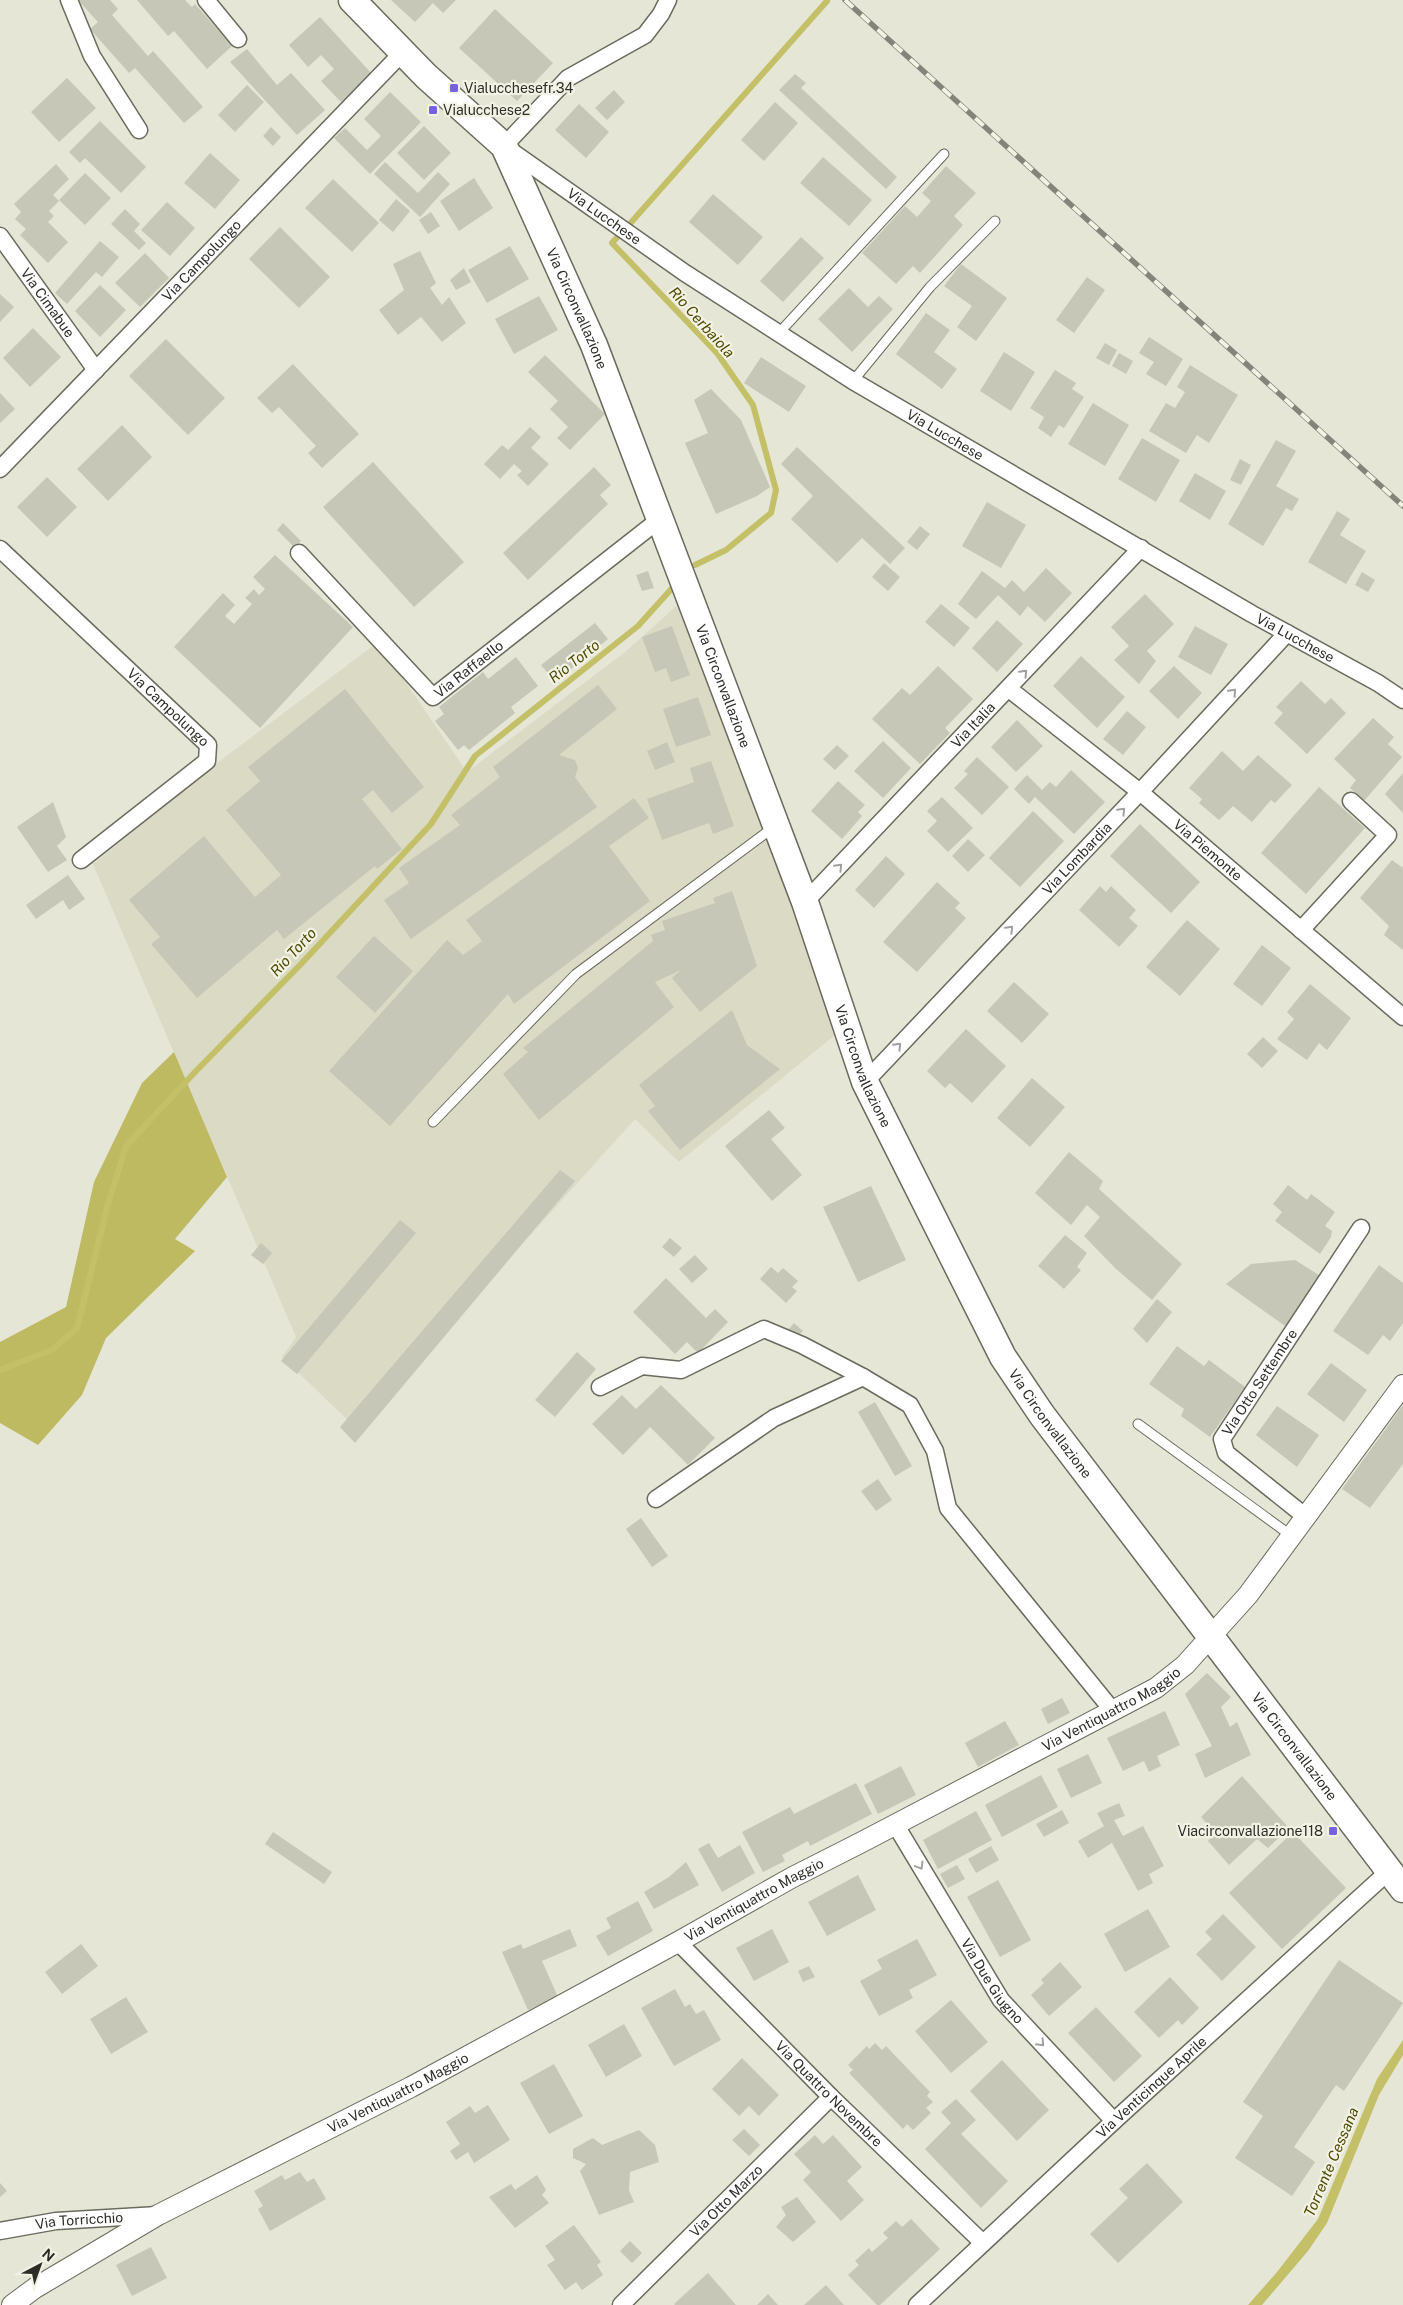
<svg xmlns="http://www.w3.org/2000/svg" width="1403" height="2305" viewBox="0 0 1403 2305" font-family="'Public Sans',sans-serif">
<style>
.built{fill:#dadac5}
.forest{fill:#beba62}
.water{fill:#c4c068}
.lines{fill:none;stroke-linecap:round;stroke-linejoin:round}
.stream{stroke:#c4c068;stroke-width:6}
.building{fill:#c7c7b8}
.service-casing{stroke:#6a6a5d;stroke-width:11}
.minor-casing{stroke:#6a6a5d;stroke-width:19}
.tertiary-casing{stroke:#6a6a5d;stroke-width:22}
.primary-casing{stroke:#6a6a5d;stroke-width:29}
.service{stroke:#fff;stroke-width:9}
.minor{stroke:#fff;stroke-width:16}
.tertiary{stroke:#fff;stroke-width:20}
.primary{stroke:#fff;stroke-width:26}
.rail-casing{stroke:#84847a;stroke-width:5.5}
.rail{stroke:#f3f3e5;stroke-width:4;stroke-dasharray:11;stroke-linecap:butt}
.oneway{stroke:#a0a09e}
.poi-dot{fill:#7662dd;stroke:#f3f3e5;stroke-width:2}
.labels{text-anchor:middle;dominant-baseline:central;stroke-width:4.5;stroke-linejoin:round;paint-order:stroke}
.poi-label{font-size:14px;fill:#2d2d28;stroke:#f3f3e5;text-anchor:start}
.street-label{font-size:14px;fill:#2d2d28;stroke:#f3f3e5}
.water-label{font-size:15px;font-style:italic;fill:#4e4b03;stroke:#f3f3e5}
</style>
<rect width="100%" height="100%" fill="#e6e6d7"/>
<path class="built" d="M683 600 846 1026 679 1162 635 1119 356 1428 282 1357 296 1337 93 864 225 757 378 642 467 772 625 652Z"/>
<path class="forest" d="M174 1052 227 1177 175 1239 195 1251 106 1338 82 1395 38 1445 0 1423V1342L66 1307 94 1182 142 1083Z"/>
<path class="water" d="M1403 2040V2055L1379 2095 1327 2223 1308 2251 1262 2305H1248L1277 2272 1318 2219 1377 2079Z"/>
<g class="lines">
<path class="stream" d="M627 227 827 1
M621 233 612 243 717 353 753 405 776 490 771 513 726 550 695 565
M0 1370 52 1350 77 1328 108 1204 126 1146 196 1071 301 964 431 824 475 756 638 626 675 585"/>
</g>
<path class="building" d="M78 0H110L118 9 112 15 148 56 153 51 203 107 184 123 135 68 129 73 90 29 98 22Z
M137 0H185L192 7 195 4 232 46 207 69 174 31 168 36Z
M391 0H456L443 13 433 3 415 22Z
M495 9 553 63 517 101 459 48Z
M320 17 372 74 341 102 321 81 334 69 321 55 308 67 289 45Z
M247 49 277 85 291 73 325 110 297 135 230 62Z
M795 74 806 83 801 88 897 177 886 189 779 90Z
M67 78 96 108 59 142 31 112Z
M247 85 264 102 235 132 218 115Z
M614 90 625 102 607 120 595 108Z
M390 92 421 122 370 174 334 138 345 128 367 150 381 136 364 119Z
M775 102 798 123 764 161 741 140Z
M579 104 609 132 586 158 555 130Z
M100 121 146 167 121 193 85 158 80 163 69 152Z
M424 126 451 153 424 180 397 153Z
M271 127 281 137 273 146 263 136Z
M210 153 240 180 215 209 184 183Z
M823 157 872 200 849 226 800 183Z
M385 162 418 193 438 172 450 184 420 217 374 174Z
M56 164 69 179 53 195 59 201 49 211 54 216 48 222 68 242 48 263 20 235 26 229 15 219 21 212 14 204Z
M946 166 976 193 954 216 963 225 920 273 913 266 896 284 862 253 905 206 917 217 931 201 922 193Z
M85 173 111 198 85 225 59 200Z
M474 178 493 208 459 231 440 201Z
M333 179 379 223 352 252 305 208Z
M713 194 763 237 738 265 689 222Z
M396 199 410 211 393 232 379 220Z
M167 202 195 228 170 256 141 230Z
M125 209 140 224 134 231 146 243 139 250 111 224Z
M431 212 440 226 428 234 419 220Z
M280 227 330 277 299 308 249 259Z
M801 237 824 258 783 302 760 281Z
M100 241 119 257 102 277 96 272 67 304 55 293Z
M510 246 529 279 487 303 468 270Z
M420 251 436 283 430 288 442 305 449 297 466 323 442 342 421 317 398 335 379 310 404 290 393 264Z
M145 253 169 278 140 307 115 283Z
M961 264 1007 298 976 341 957 327 972 306 944 286Z
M464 268 471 282 456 290 450 280Z
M1087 277 1105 290 1074 333 1056 320Z
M100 285 126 310 100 337 75 311Z
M849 288 868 307 879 296 893 309 852 352 818 319Z
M0 294 14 307 0 322Z
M539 296 558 330 514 354 495 319Z
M926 313 950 330 934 352 957 369 942 389 896 354Z
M33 328 61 357 30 387 3 358Z
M1149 337 1183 359 1166 386 1146 374 1154 362 1139 353Z
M166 339 225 398 188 435 129 376Z
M1105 343 1117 350 1109 365 1096 358Z
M1004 352 1035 372 1011 411 980 391Z
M1119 353 1133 361 1126 374 1112 366Z
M545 355 605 414 570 450 557 438 568 427 550 409 558 401 528 372Z
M761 357 806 386 789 412 744 383Z
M293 364 359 434 322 468 308 453 316 446 279 407 272 413 257 398Z
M1190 365 1238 395 1209 443 1197 435 1186 453 1149 431 1166 403 1175 408 1185 392 1177 387Z
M1055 370 1076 383 1072 389 1084 397 1064 428 1059 425 1051 437 1038 428 1044 417 1030 408Z
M711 389 741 420 770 487 757 496 716 514 685 443 708 433 694 400Z
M0 393 15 409 0 423Z
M1093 403 1129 425 1105 466 1068 444Z
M122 425 152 457 108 501 77 469Z
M530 427 541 437 531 448 549 464 528 486 517 475 522 471 514 464 500 479 484 464 502 445 508 450Z
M1142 438 1180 460 1156 502 1118 479Z
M1276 440 1296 451 1276 486 1299 499 1292 511 1286 508 1263 546 1228 524Z
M797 447 905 548 890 564 862 538 837 563 791 519 813 496 781 464Z
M1240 459 1251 465 1241 485 1230 480Z
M373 462 464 562 414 607 323 507Z
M594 467 611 485 600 495 608 504 528 580 503 553Z
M1195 473 1226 491 1210 520 1179 501Z
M47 477 77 507 47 537 17 507Z
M987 502 1026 525 1001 568 962 546Z
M1337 511 1350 519 1340 535 1366 551 1346 584 1308 562Z
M283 523 301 541 294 547 277 530Z
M920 526 930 534 917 550 907 542Z
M275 555 353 627 260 728 174 647 223 593 235 605 225 616 234 624 252 604 245 598 254 589 259 595 265 589 253 577Z
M884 563 900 577 888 591 872 577Z
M1046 568 1072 593 1045 622 1028 606 1020 616 998 595 976 619 958 604 982 571 1005 588 1012 580 1024 592Z
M648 571 654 588 642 591 636 575Z
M1362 572 1375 580 1368 592 1355 585Z
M1145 594 1174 624 1147 651 1156 661 1139 684 1114 660 1129 646 1111 627Z
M941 604 970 628 954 647 925 622Z
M997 620 1023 644 997 672 972 648Z
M595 623 608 639 555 682 541 665Z
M672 626 690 675 671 682 666 668 655 672 642 637Z
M1195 626 1228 644 1211 675 1178 657Z
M1081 656 1125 697 1097 728 1053 686Z
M516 657 538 686 511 707 515 713 469 750 464 745 458 750 435 721 444 714 439 707 483 672 488 679Z
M938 666 973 699 945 728 950 733 920 764 872 719 902 688 910 695Z
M1174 666 1202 693 1178 719 1149 691Z
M1301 681 1325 704 1331 698 1346 713 1307 754 1274 723 1283 713 1276 707Z
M598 685 617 709 559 755 575 760 578 768 575 777 597 807 411 939 384 900 409 883 399 868 460 825 451 815 500 777 493 767Z
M345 689 424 787 392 813 373 790 362 799 402 849 377 869 375 866 284 939 277 930 197 998 151 944 160 937 129 900 204 836 255 897 281 875 226 810 260 781 248 767Z
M698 697 711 735 676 747 663 709Z
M1127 711 1146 727 1123 755 1103 739Z
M1373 718 1394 737 1388 744 1402 757 1364 801 1350 788 1356 780 1334 759Z
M1017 720 1043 746 1016 772 991 747Z
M883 741 911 768 883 798 854 771Z
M667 742 675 762 655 770 647 751Z
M837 745 849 756 835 770 823 759Z
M1222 751 1243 771 1258 755 1292 785 1275 803 1271 800 1252 822 1233 806 1219 820 1199 803 1202 799 1189 788Z
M977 757 1009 787 982 815 954 788 968 774 964 771Z
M711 761 734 826 713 834 709 823 662 840 647 799 694 782 690 768Z
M1071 770 1105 802 1074 834 1035 797 1029 804 1014 789 1027 775 1042 790 1050 782 1056 787Z
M1403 773V813L1385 794Z
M838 781 865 805 858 812 862 816 842 839 811 811Z
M1319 787 1365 828 1306 894 1261 853Z
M942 797 973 828 948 852 927 831 937 821 927 811Z
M634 798 649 818 609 846 650 901 514 1004 508 994 390 1126 329 1071 447 940 463 955 482 941 466 920Z
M53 802 66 837 57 846 67 860 48 872 17 827Z
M1033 811 1064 841 1020 887 989 858Z
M1140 824 1200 882 1171 913 1110 856Z
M968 839 985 855 968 872 952 856Z
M886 856 905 874 874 908 855 890Z
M1392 860 1403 868V950L1384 935 1389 926 1360 898Z
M68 875 85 899 69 910 63 900 36 919 26 905Z
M937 882 960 903 955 908 966 918 917 972 883 942Z
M1100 886 1106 892 1111 886 1136 910 1129 918 1138 926 1119 947 1079 910Z
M732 891 757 966 700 1012 672 978 681 970 655 982 674 1007 539 1120 503 1074 528 1052 523 1048 653 941 651 935 665 930 662 921 715 903 713 898Z
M1187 920 1220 949 1180 996 1146 967Z
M374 936 413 971 375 1013 336 977Z
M1262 945 1291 968 1262 1006 1233 984Z
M1014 982 1049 1014 1022 1043 987 1011Z
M1310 984 1351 1018 1327 1050 1319 1043 1307 1060 1277 1039 1294 1019 1287 1012Z
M732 1010 747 1045 780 1069 680 1150 648 1111 655 1106 639 1085Z
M966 1029 1006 1066 972 1103 950 1083 945 1088 927 1071Z
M1263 1037 1278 1051 1262 1068 1247 1054Z
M1032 1078 1065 1107 1030 1147 997 1118Z
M769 1110 785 1128 771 1139 802 1175 772 1201 725 1146Z
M1069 1152 1103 1181 1099 1189 1182 1264 1152 1300 1115 1268 1084 1236 1100 1217 1087 1205 1071 1225 1035 1193Z
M560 1170 575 1181 355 1443 340 1427Z
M1288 1185 1307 1200 1311 1194 1335 1212 1325 1226 1332 1231 1331 1237 1320 1254 1275 1221 1282 1212 1273 1204Z
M871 1186 906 1260 858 1282 823 1207Z
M400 1220 416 1233 297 1374 281 1361Z
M1065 1235 1087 1253 1077 1267 1081 1270 1064 1289 1038 1266Z
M670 1238 682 1248 674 1257 662 1247Z
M261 1243 272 1253 263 1264 251 1255Z
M695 1255 708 1269 692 1283 679 1269Z
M1295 1260 1322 1277 1285 1326 1226 1284 1251 1264Z
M1379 1265 1403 1283V1323L1390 1341 1383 1335 1368 1355 1333 1331Z
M771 1267 778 1273 783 1268 798 1281 792 1287 797 1291 786 1303 760 1279Z
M666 1278 706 1318 715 1309 728 1322 698 1353 687 1342 675 1354 633 1312Z
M1157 1299 1172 1312 1147 1343 1133 1329Z
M794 1323 803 1331 796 1338 787 1331Z
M1177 1346 1204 1366 1209 1360 1245 1387 1210 1437 1181 1416 1184 1409 1149 1384Z
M577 1352 596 1369 555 1417 535 1400Z
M1331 1363 1367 1390 1344 1422 1307 1394Z
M661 1385 715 1438 688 1465 650 1427 623 1455 592 1424 622 1395 636 1409Z
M875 1402 912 1466 895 1476 858 1412Z
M1403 1405V1464L1370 1508 1342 1489Z
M1277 1406 1319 1435 1297 1467 1256 1435Z
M878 1479 892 1500 876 1511 861 1491Z
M641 1518 668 1556 652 1567 626 1529Z
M1207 1673 1231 1697 1221 1707 1230 1727 1237 1722 1251 1755 1205 1778 1195 1754 1212 1746 1185 1694Z
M1062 1698 1070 1713 1048 1724 1041 1709Z
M1165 1711 1180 1745 1157 1756 1161 1766 1149 1772 1144 1761 1123 1771 1107 1738Z
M1005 1721 1019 1745 978 1767 965 1743Z
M1088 1754 1102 1783 1071 1798 1057 1769Z
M901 1766 916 1795 878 1814 864 1785Z
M1041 1775 1058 1807 1002 1837 985 1805Z
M1242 1776 1289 1828 1268 1848 1257 1839 1229 1865 1208 1841 1215 1833 1201 1817Z
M856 1783 872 1814 810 1846 808 1841 782 1855 785 1861 763 1872 742 1832 790 1807 794 1814Z
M1119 1803 1125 1816 1114 1820 1123 1836 1143 1826 1164 1866 1149 1874 1153 1883 1138 1891 1112 1843 1088 1858 1078 1841 1104 1826 1097 1813Z
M1062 1810 1069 1823 1044 1837 1036 1824Z
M976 1811 992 1840 938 1869 923 1840Z
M273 1832 332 1872 324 1884 265 1844Z
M1293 1832 1346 1888 1282 1949 1229 1893Z
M709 1843 718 1858 740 1845 755 1873 722 1892 698 1849Z
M991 1846 999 1860 976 1873 968 1859Z
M686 1862 699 1885 654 1909 644 1892 669 1877Z
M957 1865 965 1879 948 1888 940 1874Z
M858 1875 876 1910 827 1936 808 1902Z
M998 1880 1031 1940 1000 1957 967 1897Z
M638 1901 653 1931 608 1956 596 1936 611 1928 606 1918Z
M1148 1909 1170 1947 1125 1972 1104 1934Z
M1223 1914 1256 1947 1222 1981 1196 1954 1212 1939 1205 1932Z
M570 1929 577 1946 542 1961 558 1997 528 2010 502 1952 521 1944 523 1949Z
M772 1929 789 1962 754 1981 736 1948Z
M917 1939 937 1975 909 1990 913 1998 879 2016 860 1981 882 1969 877 1960Z
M81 1944 98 1966 62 1994 45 1972Z
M1339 1960 1403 2003 1344 2091 1336 2085 1294 2147 1315 2162 1292 2196 1235 2158 1263 2116 1243 2102Z
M1060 1962 1082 1987 1049 2016 1031 1995 1044 1983 1041 1980Z
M809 1966 815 1977 803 1982 798 1971Z
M1170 1977 1199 2008 1182 2025 1178 2020 1159 2038 1134 2012Z
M675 1989 685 2007 690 2004 696 2014 704 2010 721 2040 674 2066 641 2008Z
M126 1997 148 2032 111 2054 90 2019Z
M951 2000 988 2042 951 2073 915 2031Z
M1096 2007 1142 2056 1114 2082 1068 2033Z
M624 2024 642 2056 606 2077 588 2045Z
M875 2043 882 2050 886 2046 930 2092 927 2096 933 2102 926 2108 931 2113 913 2130 907 2124 903 2129 849 2073 853 2070 848 2065 867 2046 869 2049Z
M742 2058 779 2095 759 2116 749 2106 739 2116 712 2089Z
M1002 2060 1049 2110 1017 2141 970 2091Z
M554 2064 583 2116 549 2134 520 2083Z
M956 2099 976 2120 961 2134 1008 2181 981 2208 925 2149 951 2123 941 2112Z
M488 2105 510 2140 474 2163 468 2152 456 2160 450 2151 460 2144 446 2122 470 2106 475 2113Z
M744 2129 760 2145 749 2156 732 2140Z
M639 2130 655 2145 659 2162 630 2172 629 2190 634 2202 599 2215 580 2171 586 2164 573 2158V2149L593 2138 602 2145Z
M815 2135 823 2144 833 2135 862 2167 847 2181 864 2200 841 2221 803 2180 811 2172 794 2154Z
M1147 2163 1183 2202 1118 2263 1090 2234 1128 2198 1119 2189Z
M300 2172 307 2182 314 2178 326 2199 270 2231 258 2209 263 2206 254 2191 282 2175 285 2180Z
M537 2175 546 2190 542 2195 549 2203 515 2228 489 2197 511 2184 515 2190Z
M0 2183 7 2191 0 2197Z
M797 2197 816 2222 793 2242 776 2227 786 2215 781 2207Z
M911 2219 940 2249 880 2305H877L848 2275 859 2265 855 2261 869 2248 872 2252 888 2238 883 2233 896 2221 902 2227Z
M574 2225 601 2262 597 2265 603 2275 582 2290 576 2282 565 2290 547 2265 555 2260 545 2246Z
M630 2241 642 2253 632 2263 620 2251Z
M151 2247 167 2278 132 2296 116 2265Z
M708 2273 736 2305H675L674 2304Z
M826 2285 844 2305H804Z
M768 2294 778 2305H757Z"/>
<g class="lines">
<defs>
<path id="service" d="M778 334 944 154
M853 381 930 287 995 221
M433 1122 576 974 774 827
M1138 1424 1293 1537"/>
<g id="minor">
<path d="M69 0 92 56 139 130"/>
<path d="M206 0 238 39"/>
<path id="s1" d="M668 0 661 14 645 35 568 78 504 146 685 273 853 381 1252 614 1378 683 1403 700"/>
<path id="s2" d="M0 236 96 370"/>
<path id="s3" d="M0 469 403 52"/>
<path id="s4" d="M0 549 208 745 207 761 81 860"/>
<path id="s5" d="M299 553 433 697 660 519"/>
<path id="s6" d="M1009 689 1140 792 1403 1017"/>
<path id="s7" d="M805 902 1141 548"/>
<path d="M1301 930 1388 835 1351 801"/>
<path id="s8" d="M865 1082 1140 792 1287 633"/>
<path d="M600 1387 642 1366 681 1370 764 1329 802 1345 863 1377 910 1405 935 1451 948 1508 1113 1711"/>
<path d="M656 1499 774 1418 863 1377"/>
<path id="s9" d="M1306 1517 1226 1453 1222 1439 1361 1228"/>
<path id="s10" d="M895 1824 1001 2000 1114 2121"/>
<path id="s11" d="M678 1942 831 2097 983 2243"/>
<path id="s12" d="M0 2231 56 2221 158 2215"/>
<path id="s13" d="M621 2305 831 2097"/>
<path id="s14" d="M917 2305 1114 2121 1389 1871"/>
</g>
<g id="tertiary">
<path id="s15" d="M12 2305 35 2288 158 2215 411 2087 678 1942 791 1878 862 1842 1156 1688 1185 1665 1248 1595 1403 1385"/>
</g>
<g id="primary">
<path id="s16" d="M352 0 426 76 504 146 594 345 805 902 865 1082 1003 1357 1042 1415 1403 1889"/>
</g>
</defs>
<use href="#service" class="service-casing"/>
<use href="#minor" class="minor-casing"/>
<use href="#tertiary" class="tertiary-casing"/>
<use href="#primary" class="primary-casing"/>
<use href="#service" class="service"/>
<use href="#minor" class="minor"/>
<use href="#tertiary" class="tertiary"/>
<use href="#primary" class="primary"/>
<defs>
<path id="rail" d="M845 0 1403 506"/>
</defs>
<use href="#rail" class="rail-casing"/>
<use href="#rail" class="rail"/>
</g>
<defs><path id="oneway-chevron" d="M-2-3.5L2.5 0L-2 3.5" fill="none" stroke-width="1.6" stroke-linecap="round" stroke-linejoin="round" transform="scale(1.25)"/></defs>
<g class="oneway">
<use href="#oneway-chevron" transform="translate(1024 673) rotate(-47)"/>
<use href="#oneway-chevron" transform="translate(1233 692) rotate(-47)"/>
<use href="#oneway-chevron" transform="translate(1122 811) rotate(-46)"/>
<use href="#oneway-chevron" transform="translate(839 867) rotate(-46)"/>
<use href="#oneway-chevron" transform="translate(1010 929) rotate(-46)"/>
<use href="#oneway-chevron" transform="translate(898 1046) rotate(-46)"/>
<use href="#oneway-chevron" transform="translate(920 1866) rotate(59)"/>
<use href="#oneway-chevron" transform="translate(1041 2043) rotate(47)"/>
</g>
<g class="poi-dot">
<rect x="449" y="83" width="10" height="10" rx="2.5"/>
<rect x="428" y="105" width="10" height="10" rx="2.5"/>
<rect x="1328" y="1826" width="10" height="10" rx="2.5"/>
</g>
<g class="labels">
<g class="poi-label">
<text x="464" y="88">Vialucchesefr.34</text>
<text x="443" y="110">Vialucchese2</text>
<text x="1323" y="1831" text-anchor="end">Viacirconvallazione118</text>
</g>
<g class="street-label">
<text stroke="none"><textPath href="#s1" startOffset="346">Via Lucchese</textPath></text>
<text stroke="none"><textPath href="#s3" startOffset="290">Via Campolungo</textPath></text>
<text stroke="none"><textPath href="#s2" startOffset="82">Via Cimabue</textPath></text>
<text stroke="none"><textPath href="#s16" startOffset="389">Via Circonvallazione</textPath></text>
<text stroke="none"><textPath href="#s1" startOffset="751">Via Lucchese</textPath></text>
<text stroke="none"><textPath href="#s1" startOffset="1156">Via Lucchese</textPath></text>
<text stroke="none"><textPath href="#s5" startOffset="242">Via Raffaello</textPath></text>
<text stroke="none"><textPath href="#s16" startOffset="794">Via Circonvallazione</textPath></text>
<text stroke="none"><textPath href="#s4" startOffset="231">Via Campolungo</textPath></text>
<text stroke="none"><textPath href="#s7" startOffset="244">Via Italia</textPath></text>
<text stroke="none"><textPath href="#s6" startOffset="256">Via Piemonte</textPath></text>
<text stroke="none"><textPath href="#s8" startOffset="308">Via Lombardia</textPath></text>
<text stroke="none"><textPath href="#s16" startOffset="1199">Via Circonvallazione</textPath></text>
<text stroke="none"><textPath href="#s9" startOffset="185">Via Otto Settembre</textPath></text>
<text stroke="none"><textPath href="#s16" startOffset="1604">Via Circonvallazione</textPath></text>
<text stroke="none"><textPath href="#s15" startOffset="1251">Via Ventiquattro Maggio</textPath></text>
<text stroke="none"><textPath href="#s16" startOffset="2009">Via Circonvallazione</textPath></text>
<text stroke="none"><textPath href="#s15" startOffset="846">Via Ventiquattro Maggio</textPath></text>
<text stroke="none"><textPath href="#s10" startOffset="185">Via Due Giugno</textPath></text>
<text stroke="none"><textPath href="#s14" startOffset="320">Via Venticinque Aprile</textPath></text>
<text stroke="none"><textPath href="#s15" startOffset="441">Via Ventiquattro Maggio</textPath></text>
<text stroke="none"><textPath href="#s11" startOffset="214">Via Quattro Novembre</textPath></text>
<text stroke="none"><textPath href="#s13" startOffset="148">Via Otto Marzo</textPath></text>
<text stroke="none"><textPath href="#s12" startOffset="80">Via Torricchio</textPath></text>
</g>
<g class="water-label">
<text transform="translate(702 322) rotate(48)">Rio Cerbaiola</text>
<text transform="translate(574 661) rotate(-38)">Rio Torto</text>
<text transform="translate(293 952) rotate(-47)">Rio Torto</text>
<text transform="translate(1331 2162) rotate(-67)">Torrente Cessana</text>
</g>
</g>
<g transform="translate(40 2265) rotate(41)" stroke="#f3f3e5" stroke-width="4" paint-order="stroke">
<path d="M0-4L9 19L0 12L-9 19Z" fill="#2d2d28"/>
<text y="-8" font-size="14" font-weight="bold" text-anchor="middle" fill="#2d2d28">N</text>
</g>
</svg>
